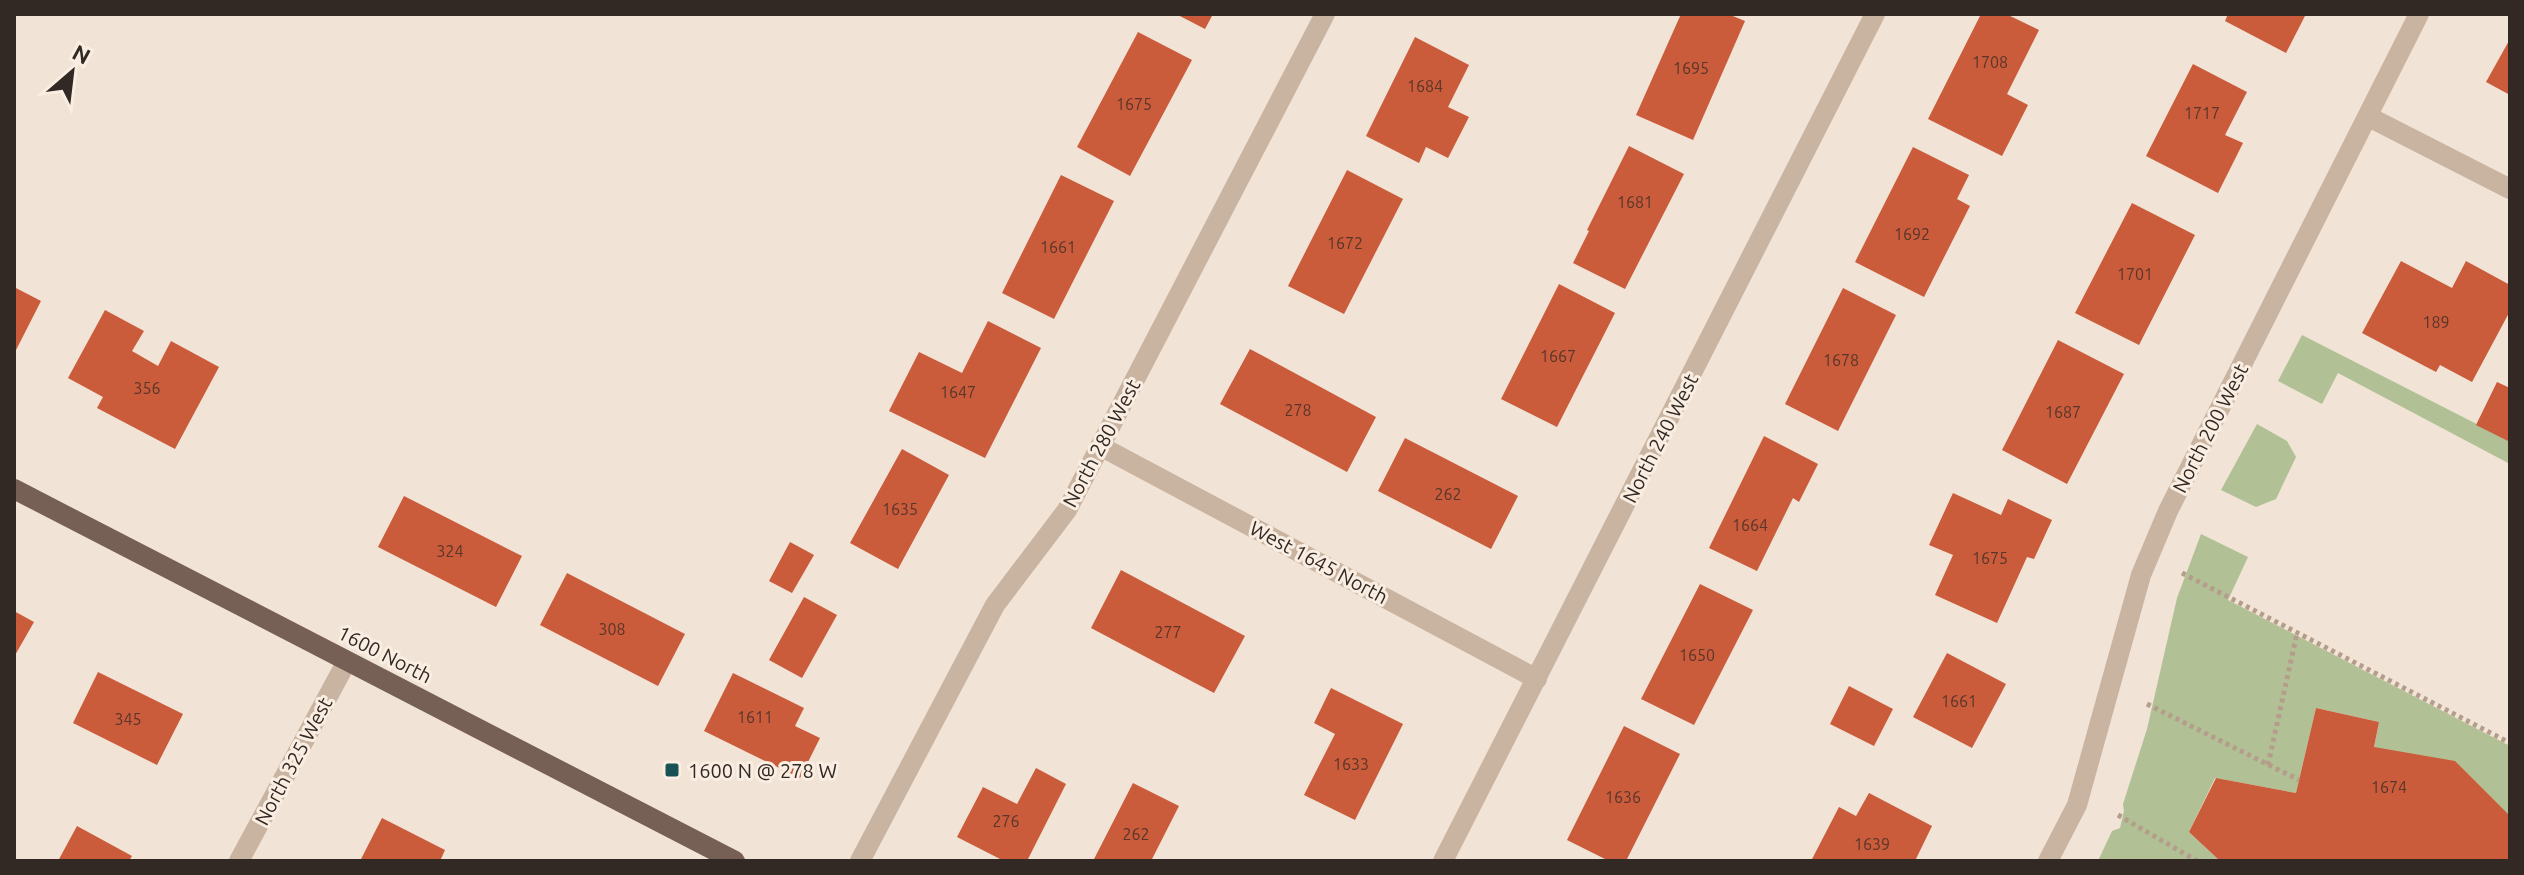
<svg xmlns="http://www.w3.org/2000/svg" width="2524" height="875" viewBox="0 0 2524 875" font-family="Ubuntu,sans-serif">
<style>
.green{fill:#b2c095}
.building{fill:#ca5b3b}
.lines{fill:none;stroke-linecap:round;stroke-linejoin:round}
.path{stroke:#b59d8c;stroke-width:5;stroke-dasharray:4 4;stroke-linecap:butt}
.minor{stroke:#c9b3a1;stroke-width:20}
.major{stroke:#765f55;stroke-width:20}
.poi-dot{fill:#195255;stroke:#f9eee1;stroke-width:3}
.labels{text-anchor:middle;dominant-baseline:central;stroke-width:6;stroke-linejoin:round;paint-order:stroke}
.number-label{font-size:16px;fill:#59362a}
.street-label{font-size:20px;fill:#332924;stroke:#f9eee1}
.poi-label{font-size:20px;fill:#332924;stroke:#f9eee1;text-anchor:start}
</style>
<rect width="100%" height="100%" fill="#f1e3d5"/>
<path class="green" d="M2302 335 2510 441V464L2338 373 2322 404 2278 381Z
M2257 424 2287 441 2296 457 2276 499 2256 507 2221 490Z
M2201 534 2248 557 2228 600 2510 746V816L2374 747 2379 722 2316 708 2296 793 2215 778 2189 832 2220 861H2098L2112 831 2120 828 2124 811 2123 804 2147 729 2177 598Z"/>
<path class="building" d="M1176 14H1213L1205 29Z
M1681 14H1728L1745 21 1693 140 1636 115Z
M1981 14H2006L2039 30 2007 94 2028 105 2002 156 1928 119Z
M2228 14H2306L2286 53 2225 21Z
M1138 32 1192 60 1130 176 1077 147Z
M1415 37 1469 65 1448 107 1469 117 1448 158 1426 147 1419 163 1366 136Z
M2510 39V95L2486 82Z
M2193 64 2247 92 2225 135 2243 143 2218 193 2146 156Z
M1629 146 1684 174 1625 289 1573 263 1589 231 1587 230Z
M1913 147 1969 175 1957 199 1970 206 1924 297 1855 262Z
M1347 170 1403 199 1344 314 1288 286Z
M1061 175 1114 201 1054 319 1002 293Z
M2132 203 2195 235 2139 345 2075 313Z
M2401 261 2452 288 2466 261 2510 285V311L2472 382 2440 365 2436 372 2362 333Z
M1559 284 1615 313 1557 427 1501 399Z
M14 287 41 301 14 354Z
M1843 288 1896 315 1838 431 1785 404Z
M105 310 144 331 132 351 158 366 171 341 219 367 175 449 97 408 103 397 68 378Z
M988 321 1041 348 985 458 889 411 919 352 962 373Z
M2058 340 2124 374 2067 484 2002 450Z
M1250 349 1376 417 1347 472 1220 404Z
M2497 382 2510 388V442L2476 425Z
M1764 436 1818 464 1799 502 1793 498 1757 571 1709 548Z
M1405 438 1518 496 1491 549 1378 491Z
M902 449 949 475 898 569 850 543Z
M1953 493 2001 515 2008 499 2052 520 2034 559 2027 557 1997 623 1935 595 1953 555 1929 545Z
M404 496 522 556 496 607 378 547Z
M790 542 814 555 792 593 769 581Z
M1121 570 1245 636 1214 693 1091 628Z
M567 573 685 634 658 686 540 625Z
M1700 584 1753 610 1694 725 1641 699Z
M804 597 837 615 802 678 769 660Z
M14 611 34 622 14 657Z
M1947 653 2006 684 1972 748 1913 717Z
M98 672 183 714 157 765 73 723Z
M733 673 804 708 795 726 820 738 800 778 704 731Z
M1849 686 1893 709 1874 746 1830 724Z
M1331 688 1403 724 1355 820 1304 795 1335 734 1314 723Z
M2316 708 2379 722 2374 747 2455 761 2510 816V861H2220L2189 832 2216 778 2296 793Z
M1624 726 1680 754 1626 861H1609L1567 840Z
M1036 768 1066 784 1027 861H1004L957 837 983 787 1017 804Z
M1133 783 1179 806 1151 861H1093Z
M1869 793 1932 826 1915 861H1811L1839 807 1856 816Z
M382 818 445 850 440 861H360Z
M77 826 132 856 129 861H58Z"/>
<g class="lines">
<path class="path" d="M2182 573 2510 743
M2147 704 2299 780
M2268 765 2297 633
M2118 815 2197 861"/>
<path class="minor" d="M2369 117 2510 189
M1100 446 1537 679
M239 861 347 661
M860 861 995 605 1067 510 1325 14
M1443 861 1875 14
M2048 861 2077 805 2141 575 2168 511 2419 14"/>
<path class="major" d="M14 489 735 861"/>
</g>
<rect class="poi-dot" x="664" y="762" width="16" height="16" rx="4"/>
<g class="labels">
<g class="number-label">
<text x="1990" y="62">1708</text>
<text x="1691" y="68">1695</text>
<text x="1425" y="86">1684</text>
<text x="1134" y="104">1675</text>
<text x="2202" y="113">1717</text>
<text x="1635" y="202">1681</text>
<text x="1912" y="234">1692</text>
<text x="1345" y="243">1672</text>
<text x="1058" y="247">1661</text>
<text x="2135" y="274">1701</text>
<text x="2436" y="322">189</text>
<text x="1558" y="356">1667</text>
<text x="1841" y="360">1678</text>
<text x="147" y="388">356</text>
<text x="958" y="392">1647</text>
<text x="1298" y="410">278</text>
<text x="2063" y="412">1687</text>
<text x="1448" y="494">262</text>
<text x="900" y="509">1635</text>
<text x="1750" y="525">1664</text>
<text x="450" y="551">324</text>
<text x="1990" y="558">1675</text>
<text x="612" y="629">308</text>
<text x="1168" y="632">277</text>
<text x="1697" y="655">1650</text>
<text x="1959" y="701">1661</text>
<text x="755" y="717">1611</text>
<text x="128" y="719">345</text>
<text x="1351" y="764">1633</text>
<text x="2389" y="787">1674</text>
<text x="1623" y="797">1636</text>
<text x="1006" y="821">276</text>
<text x="1136" y="834">262</text>
<text x="1872" y="844">1639</text>
</g>
<g class="street-label">
<text transform="translate(2210 428) rotate(-63)">North 200 West</text>
<text transform="translate(1660 438) rotate(-63)">North 240 West</text>
<text transform="translate(1101 443) rotate(-62)">North 280 West</text>
<text transform="translate(1319 562) rotate(28)">West 1645 North</text>
<text transform="translate(385 654) rotate(27)">1600 North</text>
<text transform="translate(293 761) rotate(-62)">North 325 West</text>
</g>
<g class="poi-label">
<text x="688" y="770">1600 N @ 278 W</text>
</g>
</g>
<rect width="2524" height="875" fill="none" stroke="#332924" stroke-width="32"/>
<g transform="translate(72 72) rotate(28)" stroke="#f9eee1" stroke-width="6" paint-order="stroke">
<path d="M0-6L14 30L0 20L-14 30Z" fill="#332924"/>
<text y="-12" font-size="22" font-weight="bold" text-anchor="middle" fill="#332924">N</text>
</g>
</svg>
